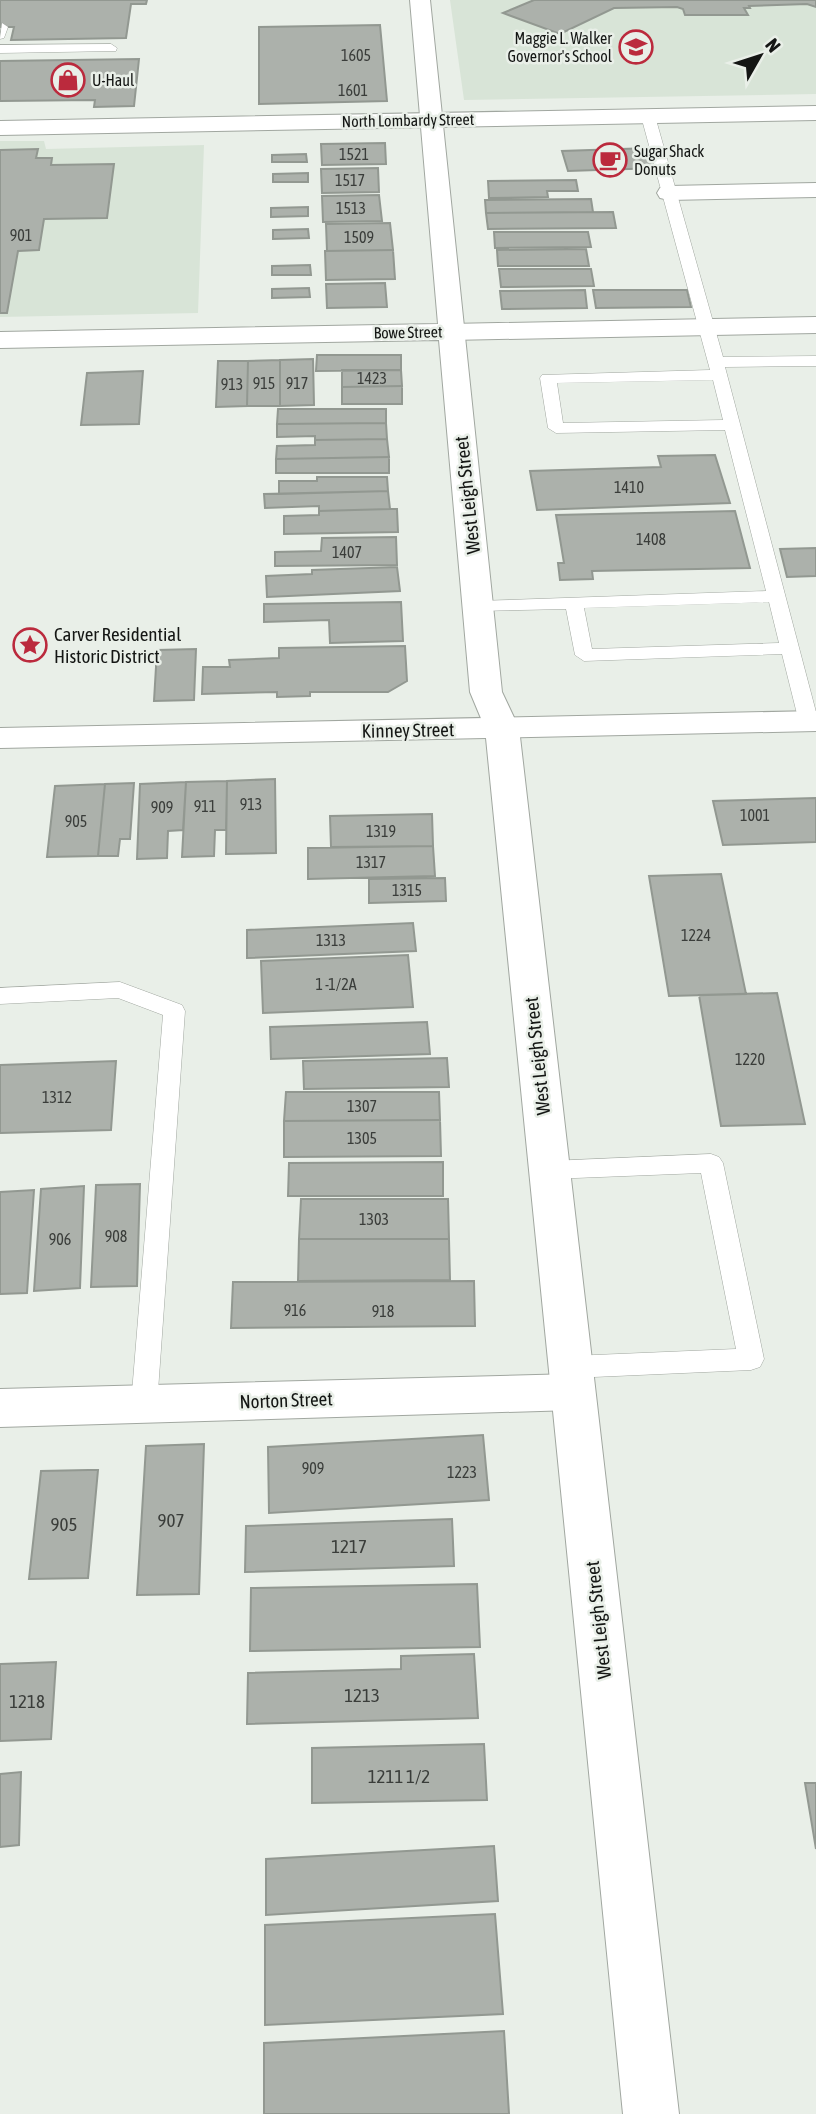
<svg xmlns="http://www.w3.org/2000/svg" width="816" height="2114" viewBox="0 0 816 2114" font-family="'Asap Condensed',sans-serif">
<style>
.built{fill:#d8e4d7}
.building{fill:#acb1ab;stroke:#929891;stroke-width:2}
.lines{fill:none;stroke-linecap:round;stroke-linejoin:round}
.service-casing{stroke:#a1a7a0;stroke-width:1}
.minor-casing{stroke:#a1a7a0;stroke-width:2}
.tertiary-casing{stroke:#a1a7a0;stroke-width:2}
.secondary-casing{stroke:#a1a7a0;stroke-width:2}
.service{fill:#fff;fill-rule:evenodd}
.minor{fill:#fff;fill-rule:evenodd}
.tertiary{fill:#fff;fill-rule:evenodd}
.secondary{fill:#fff;fill-rule:evenodd}
.labels{text-anchor:middle;dominant-baseline:central;stroke-width:5;stroke-linejoin:round;paint-order:stroke}
.far-poi-label{font-size:16px;fill:#141614;stroke:#e9efe8;text-anchor:start}
.number-label{font-size:16px;fill:#3a3d3a}
.far-street-label{font-size:16px;fill:#141614;stroke:#e9efe8}
.street-label{font-size:19px;fill:#141614;stroke:#e9efe8}
.poi-label{font-size:19px;fill:#141614;stroke:#e9efe8;text-anchor:start}
.near-number-label{font-size:19px;fill:#3a3d3a}
</style>
<rect width="100%" height="100%" fill="#e9efe8"/>
<path class="built" d="M450 0H816V94L464 100Z
M0 141H44L46 149 204 145 198 313 0 317Z"/>
<path class="building" d="M0 0H147L146 4H131L126 38 11 40 14 27H0Z
M534 0H816V7L807 4 749 6 750 8H744L748 15H685L683 9 677 7 614 8 560 34 503 13Z
M534 0H816V7L807 4 749 6 750 8H744L748 15H685L683 9 677 7 614 8 560 34 503 13Z
M380 25 387 101 259 104V27Z
M139 59 134 106 94 107 95 100 0 101V61Z
M385 143 386 164 322 165 321 144Z
M650 148 658 168 568 171 562 151Z
M38 149 36 158H52L51 165 114 164 107 218 44 219 39 250 18 251 7 313H0V150Z
M306 154 307 162H272V155Z
M378 168 379 192 322 193 321 169Z
M308 173V182H273V174Z
M576 180 578 191H547L548 197 489 198 488 181Z
M379 195 382 221 323 222 322 196Z
M591 199 593 212 486 213 485 200Z
M308 207V216L271 217V208Z
M613 212 616 228 488 229 486 213Z
M390 223 393 250 327 251 326 224Z
M308 229 309 238 273 239V230Z
M494 232H588L591 247 495 248Z
M586 249 589 266H498L497 250Z
M393 250 395 279 326 280 325 251Z
M310 265 311 275H272V266Z
M499 269H591L594 286 501 287Z
M385 283 387 307 327 308 326 284Z
M309 288 310 297 272 298V289Z
M585 290 587 308 502 309 500 291Z
M593 290H687L691 307 596 308Z
M317 355H401V370L316 371Z
M313 359 314 405 280 406V360Z
M280 360V406H247L248 361Z
M218 361H248L247 406 216 407Z
M342 370H401L402 386 342 387Z
M143 371 139 424 81 425 87 373Z
M402 386V404H342V387Z
M278 409H386V423L277 424Z
M386 423 387 439 315 440V436L277 437V424Z
M387 439 389 457 276 459 277 446 315 445V440Z
M715 455 730 503 537 510 530 471 661 467 658 456Z
M389 457V473H276V459Z
M317 477H387L388 491 279 494V481H317Z
M388 491 390 509 319 511V506L265 508 264 494Z
M390 509H397L398 532 284 534V516L319 515V511Z
M735 511 750 568 592 571 593 579 560 580 558 563H564L556 515Z
M396 537 397 565 275 566V552L321 551 322 538Z
M816 548V576L787 577 780 549Z
M397 567 400 591 267 597 266 576 312 574V570Z
M401 602 403 641 330 643 329 620 264 622V604Z
M405 646 407 681 388 692H310V696L277 697V692L202 694 203 667H230L229 660 279 658V648Z
M196 649 194 700 154 701 157 650Z
M275 779 276 853 226 854 227 781Z
M227 781 226 830H215L214 856 182 857 186 782Z
M186 782 183 830 168 831 167 858 137 859 140 784Z
M134 783 130 839H120L118 856H98L105 784Z
M105 784 98 856 47 857 55 786Z
M816 798V842L723 845 713 801Z
M432 814 433 846 331 847 330 816Z
M433 846 435 876 308 879V848Z
M721 874 746 994 669 996 649 876Z
M445 878 446 901 369 903V879Z
M413 923 416 951 247 958V930Z
M408 955 413 1007 263 1013 261 961Z
M777 993 805 1124 721 1126 699 995Z
M427 1022 430 1054 271 1059 270 1027Z
M447 1058 449 1087 304 1089 303 1061Z
M116 1061 111 1130 0 1133V1065Z
M286 1092H439L440 1120 284 1121Z
M440 1120 441 1156 284 1157V1121Z
M443 1162V1196H288L289 1163Z
M140 1184 137 1286 91 1287 96 1185Z
M84 1186 80 1288 34 1291 41 1189Z
M34 1190 27 1293 0 1294V1192Z
M301 1199H448L449 1239H299Z
M299 1239H449L450 1280 298 1281Z
M474 1281 475 1326 231 1328 233 1282Z
M483 1435 489 1500 269 1513 268 1447Z
M204 1444 199 1594 137 1595 146 1446Z
M88 1470H98L88 1578 29 1579 41 1471Z
M452 1519 454 1566 245 1572 246 1526Z
M477 1584 480 1647 250 1651 251 1588Z
M474 1654 478 1718 247 1724 248 1673 401 1669V1656Z
M56 1662 51 1739 0 1741V1664Z
M484 1744 487 1800 312 1803V1748Z
M21 1772 19 1845 0 1847V1774Z
M805 1783H816V1849Z
M494 1846 498 1901 266 1915V1859Z
M495 1914 503 2014 265 2025V1925Z
M504 2031 509 2114H264V2043Z"/>
<g class="lines">
<defs>
<path id="service" d="M2 23 8 27 4 38 0 39Z
M111 44 117 48 116 51 0 53V45Z
M648 112 655 116 723 357 816 356V366L725 367 816 712V726H802L799 722 782 654 584 661 575 655 566 609 478 611 469 606 478 601 766 591 725 430 556 433 548 428 540 378 542 375 710 370 641 116ZM713 380 723 420 563 423 557 383ZM769 602 779 643 592 649 584 608Z
M120 982 182 1005 185 1011 157 1405 153 1413 144 1416 135 1413 131 1405 163 1015 118 998 0 1004V988Z
M711 1154 719 1157 723 1163 764 1359 760 1367 751 1370 571 1378 562 1375 558 1367 562 1359 571 1356 736 1349 701 1173 550 1179 542 1176 538 1170 542 1164 550 1161Z"/>
<path id="minor" d="M816 183V197L669 200 660 198 657 193 660 188 669 186Z
M816 317V333L450 340 441 338 437 332 441 326 450 324Z
M816 711V731L0 748V728Z
M573 1374 589 1379 595 1392 589 1405 573 1410 0 1427V1389Z"/>
<path id="tertiary" d="M410 0H430L502 692 519 728 679 2114H623L485 728 470 692 439 340 0 348V332L438 324Z"/>
<path id="secondary" d="M816 106V120L0 135V121Z"/>
</defs>
<use href="#service" class="service-casing"/>
<use href="#minor" class="minor-casing"/>
<use href="#tertiary" class="tertiary-casing"/>
<use href="#secondary" class="secondary-casing"/>
<use href="#service" class="service"/>
<use href="#minor" class="minor"/>
<use href="#tertiary" class="tertiary"/>
<use href="#secondary" class="secondary"/>
</g>
<defs>
<symbol id="school-ring" viewBox="-11 -11 22 22"><circle r="9.5" fill="#e9efe8" stroke="#bb2a3d" stroke-width="1.5"/><path d="M0-5L7-2L0 1L-7-2ZM-4 1L0 2.5L4 1V4Q0 6-4 4Z" fill="#bb2a3d"/></symbol>
<symbol id="shop-ring" viewBox="-11 -11 22 22"><circle r="9.5" fill="#e9efe8" stroke="#bb2a3d" stroke-width="1.5"/><path d="M-5-2.5h2.3a2.7 3.5 0 0 1 5.4 0H5L5.5 6h-11ZM-1.5-2.5h3a1.5 2.3 0 0 0-3 0Z" fill="#bb2a3d"/></symbol>
<symbol id="cafe-ring" viewBox="-11 -11 22 22"><circle r="9.5" fill="#e9efe8" stroke="#bb2a3d" stroke-width="1.5"/><path d="M-5.5-4.5H6V0H3Q3 3.5 0 3.5H-2.5Q-5.5 3.5-5.5 0ZM3-3.2v2h1.7v-2ZM-6 4.5H4V6H-6Z" fill="#bb2a3d"/></symbol>
<symbol id="sight-ring" viewBox="-11 -11 22 22"><circle r="9.5" fill="#e9efe8" stroke="#bb2a3d" stroke-width="1.5"/><path d="M0-6L1.8-2.2L6-1.7L2.9 1.2L3.7 5.4L0 3.3L-3.7 5.4L-2.9 1.2L-6-1.7L-1.8-2.2Z" fill="#bb2a3d"/></symbol>
</defs>
<g fill-rule="evenodd">
<use href="#school-ring" x="617" y="28" width="38" height="38"/>
<use href="#shop-ring" x="49" y="61" width="38" height="38"/>
<use href="#cafe-ring" x="591" y="141" width="38" height="38"/>
<use href="#sight-ring" x="11" y="626" width="38" height="38"/>
</g>
<g class="labels">
<g class="far-poi-label">
<text x="612" y="38" text-anchor="end">Maggie L. Walker<tspan x="612" dy="18">Governor's School</tspan></text>
<text x="92" y="80">U-Haul</text>
<text x="634" y="151">Sugar Shack<tspan x="634" dy="18">Donuts</tspan></text>
</g>
<g class="number-label">
<text x="356" y="55">1605</text>
<text x="353" y="90">1601</text>
<text x="354" y="154">1521</text>
<text x="350" y="180">1517</text>
<text x="351" y="208">1513</text>
<text x="21" y="235">901</text>
<text x="359" y="237">1509</text>
<text x="372" y="378">1423</text>
<text x="264" y="383">915</text>
<text x="297" y="383">917</text>
<text x="232" y="384">913</text>
<text x="629" y="487">1410</text>
<text x="651" y="539">1408</text>
<text x="347" y="552">1407</text>
<text x="251" y="804">913</text>
<text x="205" y="806">911</text>
<text x="162" y="807">909</text>
<text x="755" y="815">1001</text>
<text x="76" y="821">905</text>
<text x="381" y="831">1319</text>
<text x="371" y="862">1317</text>
<text x="407" y="890">1315</text>
<text x="696" y="935">1224</text>
<text x="331" y="940">1313</text>
<text x="336" y="984">1 -1/2A</text>
<text x="750" y="1059">1220</text>
<text x="57" y="1097">1312</text>
<text x="362" y="1106">1307</text>
<text x="362" y="1138">1305</text>
<text x="374" y="1219">1303</text>
<text x="116" y="1236">908</text>
<text x="60" y="1239">906</text>
<text x="295" y="1310">916</text>
<text x="383" y="1311">918</text>
<text x="313" y="1468">909</text>
<text x="462" y="1472">1223</text>
</g>
<g class="far-street-label">
<text transform="translate(408 120) rotate(-1)">North Lombardy Street</text>
<text transform="translate(408 332) rotate(-1)">Bowe Street</text>
</g>
<g class="street-label">
<text transform="translate(467 495) rotate(-96)">West Leigh Street</text>
<text transform="translate(408 730) rotate(-1)">Kinney Street</text>
<text transform="translate(537 1056) rotate(-96)">West Leigh Street</text>
<text transform="translate(286 1400) rotate(-2)">Norton Street</text>
<text transform="translate(598 1620) rotate(-96)">West Leigh Street</text>
</g>
<g class="poi-label">
<text x="54" y="634">Carver Residential<tspan x="54" dy="22">Historic District</tspan></text>
</g>
<g class="near-number-label">
<text x="171" y="1520">907</text>
<text x="64" y="1524">905</text>
<text x="349" y="1546">1217</text>
<text x="362" y="1695">1213</text>
<text x="27" y="1701">1218</text>
<text x="399" y="1776">1211 1/2</text>
</g>
</g>
<g transform="translate(760 56) rotate(51)" stroke="#e9efe8" stroke-width="5" paint-order="stroke">
<path d="M0-5L12 26L0 18L-12 26Z" fill="#141614"/>
<text y="-10" font-size="19" font-weight="bold" text-anchor="middle" fill="#141614">N</text>
</g>
</svg>
